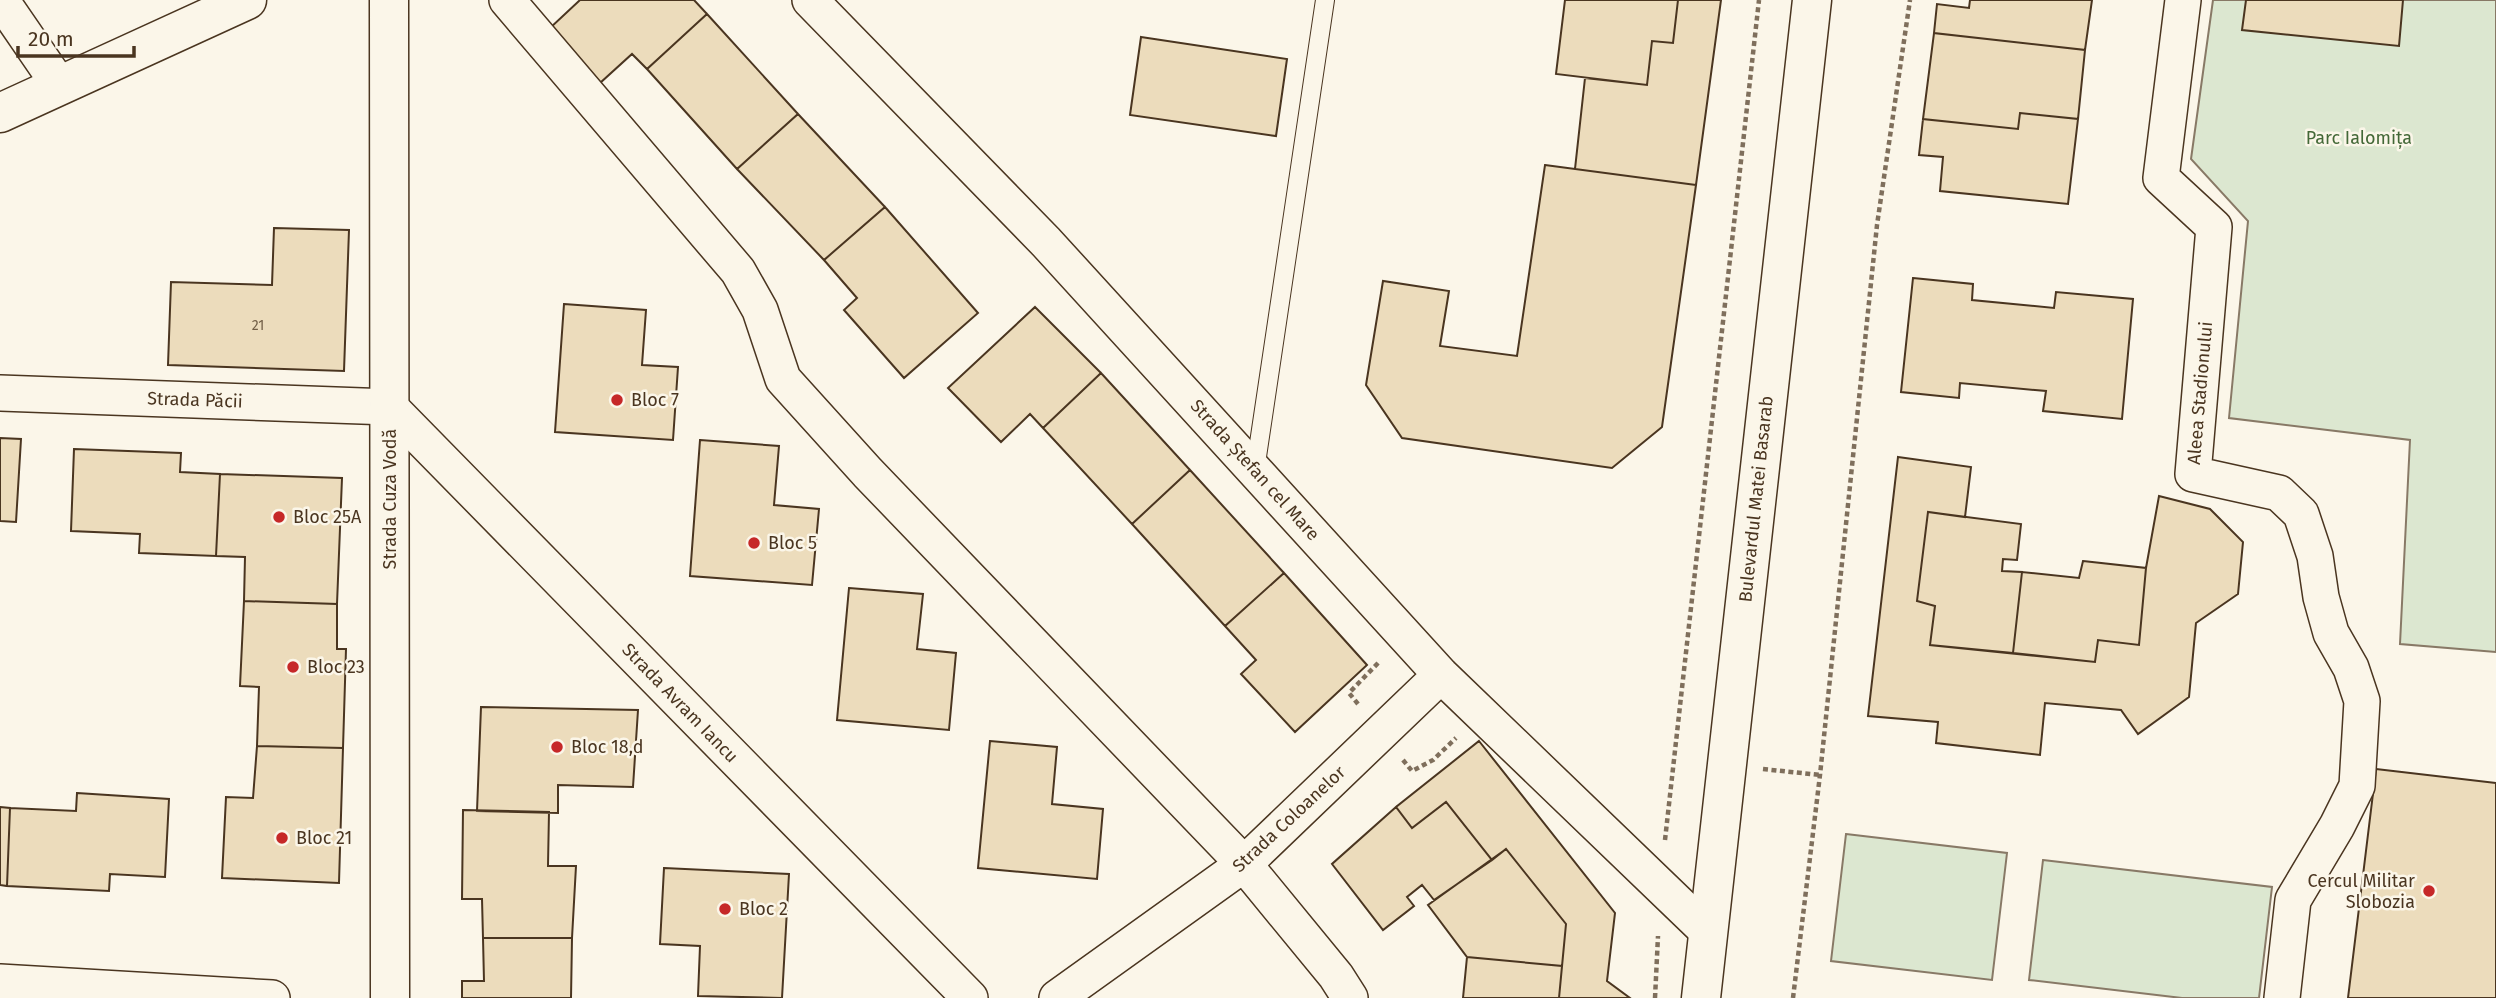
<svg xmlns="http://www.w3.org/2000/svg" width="2496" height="998" viewBox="0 0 2496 998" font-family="'Fira Sans',sans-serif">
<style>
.green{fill:#dce7d0;stroke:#887966;stroke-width:2}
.building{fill:#ecdcbc;stroke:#4a3520;stroke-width:2}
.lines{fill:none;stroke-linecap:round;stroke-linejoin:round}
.lane-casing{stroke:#4a3520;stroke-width:20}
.street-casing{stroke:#4a3520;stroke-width:38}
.secondary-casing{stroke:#4a3520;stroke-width:41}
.primary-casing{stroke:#4a3520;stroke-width:41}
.path{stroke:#7f6f5c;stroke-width:4.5;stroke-dasharray:5 3.5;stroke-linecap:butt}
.lane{stroke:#fbf6e9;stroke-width:18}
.street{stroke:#fbf6e9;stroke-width:35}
.secondary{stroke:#fbf6e9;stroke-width:38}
.primary{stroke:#fbf6e9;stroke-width:38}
.poi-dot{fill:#c62828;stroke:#fbf6e9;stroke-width:2.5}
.labels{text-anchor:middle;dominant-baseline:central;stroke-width:5;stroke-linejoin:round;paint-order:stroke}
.number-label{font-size:14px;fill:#725f47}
.park-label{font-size:18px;fill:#436837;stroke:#fbf6e9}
.street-label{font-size:18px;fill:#4a3520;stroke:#fbf6e9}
.poi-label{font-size:18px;fill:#4a3520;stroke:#fbf6e9;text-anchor:start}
</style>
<rect width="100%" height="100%" fill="#fbf6e9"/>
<path class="green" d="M2213 0H2496V652L2400 644 2410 440 2229 418 2248 221 2191 159Z
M1846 834 2007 853 1992 980 1831 961Z
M2043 860 2272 887 2259 998H2182L2029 980Z"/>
<path class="building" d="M580 0H694L707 14 647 69 632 54 600 83 550 28Z
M1565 0H1678L1673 43 1652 41 1647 85 1556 74Z
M1678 0H1721L1696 185 1575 169 1585 78 1647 85 1652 41 1673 43Z
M1970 0H2092L2085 50 1934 33 1937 4 1969 8Z
M2246 0H2403L2399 46 2242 30Z
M707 14 798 114 737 169 647 69Z
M1934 33 2085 50 2078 119 2020 113 2018 129 1923 119Z
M1141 37 1287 59 1276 136 1130 115Z
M2020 113 2078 119 2068 204 1940 191 1943 157 1919 155 1923 119 2018 129Z
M798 114 885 207 824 260 737 169Z
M1545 165 1696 185 1662 427 1612 468 1402 438 1366 385 1383 281 1449 291 1440 346 1517 356Z
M885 207 978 313 904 378 844 310 857 298 824 260Z
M274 228 349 230 344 371 168 365 171 282 272 285Z
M1913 278 1973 284 1972 300 2054 308 2056 292 2133 299 2122 419 2043 411 2046 391 1960 383 1959 398 1901 392Z
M564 304 646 310 642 365 678 367 673 440 555 432Z
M1035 307 1101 373 1043 428 1030 414 1001 442 948 388Z
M1101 373 1190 470 1132 524 1043 428Z
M0 438 21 439 16 522 0 521Z
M700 440 779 446 774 505 819 509 812 585 690 576Z
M74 449 181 453 180 472 220 474 216 556 139 553 140 534 71 531Z
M1898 457 1971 467 1965 517 1928 512 1917 601 1935 606 1930 645 2095 662 2098 640 2139 645 2146 568 2159 496 2210 509 2243 542 2238 594 2196 623 2189 697 2138 734 2121 710 2045 703 2040 755 1936 743 1938 722 1868 716Z
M1190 470 1284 573 1225 626 1132 524Z
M220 474 342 478 337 604 244 601 245 557 216 556Z
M1928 512 2021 524 2017 560 2003 559 2002 571 2022 572 2013 653 1930 645 1935 606 1917 601Z
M2083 561 2146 568 2139 645 2098 640 2095 662 2013 653 2022 572 2079 578Z
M1284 573 1367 665 1295 732 1241 674 1256 660 1225 626Z
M849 588 923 594 917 649 956 653 949 730 837 720Z
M244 601 337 604V649H346L343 748 257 746 259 687 240 686Z
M481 707 638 710 633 787 558 785V813L477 811Z
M990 741 1057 747 1052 804 1103 809 1097 879 978 868Z
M1479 741 1615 913 1607 981 1630 998H1559L1566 924 1506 849 1492 860 1446 802 1412 828 1396 807Z
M257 746 343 748 339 883 222 878 226 797 253 798Z
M2376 769 2496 783V998H2348Z
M77 793 169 799 165 877 110 874 109 891 7 886 10 808 76 811Z
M1446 802 1492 860 1434 900 1422 885 1407 897 1414 906 1383 930 1332 864 1396 807 1412 828Z
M0 807 10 808 7 886 0 885Z
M463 810 549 812 548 866H576L572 938H483L482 899H462Z
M1506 849 1566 924 1562 966 1467 957 1428 905Z
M664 868 789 874 782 998 698 996 700 946 660 944Z
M483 938H572L571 998H462V981H484Z
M1467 957 1562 966 1559 998H1463Z"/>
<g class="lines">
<defs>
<path id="lane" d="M1255 470 1325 0"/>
<path id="street" d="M1 0 60 86
M507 0 738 271 760 310 783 379 868 473 1244 864 1336 976 1350 998
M810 0 1046 242 1441 675 1708 932
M2183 0 2161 178 2214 227 2193 474 2279 493 2301 514 2315 556 2321 597 2331 633 2351 668 2362 701 2357 786 2337 826 2293 900 2282 998
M0 393 390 407 970 998
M0 982 272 998
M1057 998 1244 864 1441 675"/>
<path id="secondary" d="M389 0 390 998
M0 113 247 0"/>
<path id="primary" d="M1701 998 1812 0"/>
</defs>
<use href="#lane" class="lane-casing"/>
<use href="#street" class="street-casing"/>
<use href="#secondary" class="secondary-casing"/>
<use href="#primary" class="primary-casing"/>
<path class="path" d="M1358 704 1349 693 1379 662
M1403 760 1412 771 1433 760 1456 738
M1763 769 1820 775
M1665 840 1759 0
M1655 998 1658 936
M1793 998 1820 775 1877 225 1910 0"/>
<use href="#lane" class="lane"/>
<use href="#street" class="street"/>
<use href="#secondary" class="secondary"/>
<use href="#primary" class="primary"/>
</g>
<g class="poi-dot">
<circle cx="617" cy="400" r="7"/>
<circle cx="279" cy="517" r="7"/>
<circle cx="754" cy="543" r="7"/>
<circle cx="293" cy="667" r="7"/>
<circle cx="557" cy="747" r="7"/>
<circle cx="282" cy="838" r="7"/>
<circle cx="2429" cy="891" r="7"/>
<circle cx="725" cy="909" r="7"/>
</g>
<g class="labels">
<g class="number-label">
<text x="258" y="325">21</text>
</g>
<g class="park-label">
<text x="2359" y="138">Parc Ialomița</text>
</g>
<g class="street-label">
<text transform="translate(2200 393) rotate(-85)">Aleea Stadionului</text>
<text transform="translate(195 400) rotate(2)">Strada Păcii</text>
<text transform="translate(1255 470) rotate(48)">Strada Ștefan cel Mare</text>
<text transform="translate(390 499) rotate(-90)">Strada Cuza Vodă</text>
<text transform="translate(1756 499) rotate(-84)">Bulevardul Matei Basarab</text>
<text transform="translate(680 703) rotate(46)">Strada Avram Iancu</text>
<text transform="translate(1289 819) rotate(-43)">Strada Coloanelor</text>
</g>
<g class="poi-label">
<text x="631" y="400">Bloc 7</text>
<text x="293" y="517">Bloc 25A</text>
<text x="768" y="543">Bloc 5</text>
<text x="307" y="667">Bloc 23</text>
<text x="571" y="747">Bloc 18,d</text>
<text x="296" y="838">Bloc 21</text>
<text x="2415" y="881" text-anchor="end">Cercul Militar<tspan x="2415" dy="21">Slobozia</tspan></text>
<text x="739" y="909">Bloc 2</text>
</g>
</g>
<path d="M18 46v10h116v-10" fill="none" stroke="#4a3520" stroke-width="3.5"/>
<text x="28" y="46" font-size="21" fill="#4a3520" stroke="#fbf6e9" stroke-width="5" paint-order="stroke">20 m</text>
</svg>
